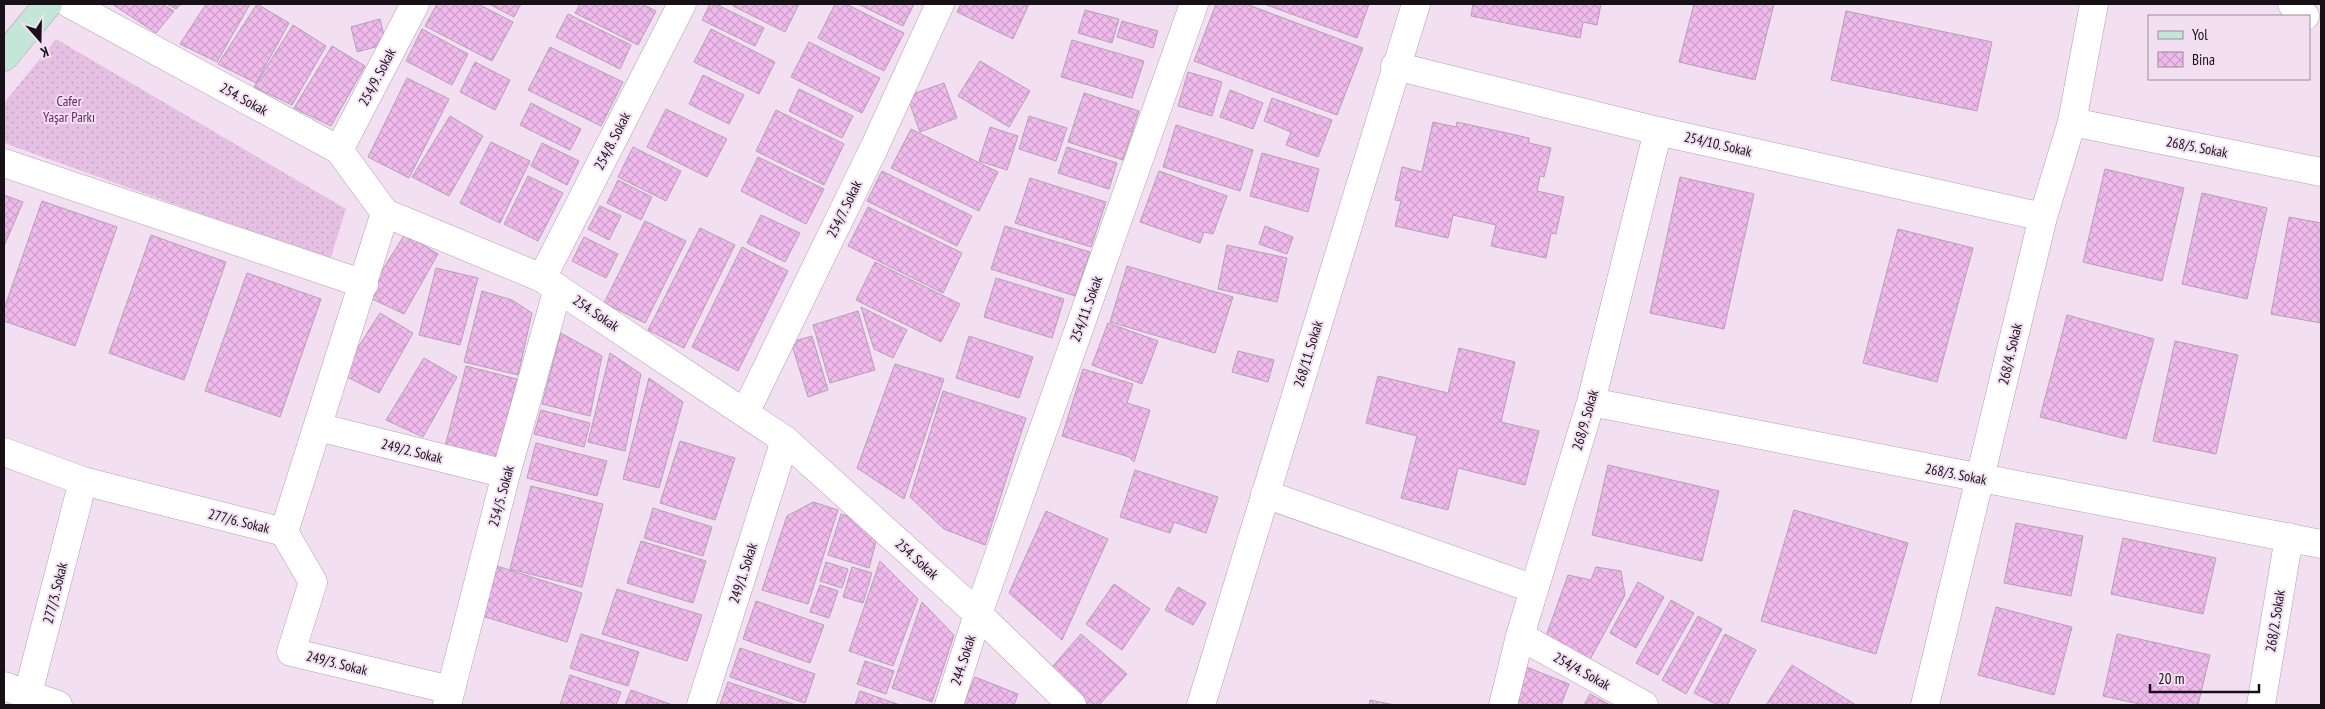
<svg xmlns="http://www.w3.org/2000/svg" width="2325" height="709" viewBox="0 0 2325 709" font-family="'PT Sans Narrow',sans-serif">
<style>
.grass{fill:url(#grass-dots)}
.building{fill:url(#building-cross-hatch);stroke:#b4a2b3}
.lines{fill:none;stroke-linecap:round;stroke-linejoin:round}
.minor-casing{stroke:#b3a0b1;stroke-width:29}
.tertiary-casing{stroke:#b3a0b1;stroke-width:29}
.secondary-casing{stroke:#b3a0b1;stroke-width:29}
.minor{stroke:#fff;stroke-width:28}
.tertiary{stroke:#fff;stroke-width:28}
.secondary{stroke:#c4e6d8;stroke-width:28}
.labels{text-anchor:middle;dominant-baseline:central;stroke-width:4;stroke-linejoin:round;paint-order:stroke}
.street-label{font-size:14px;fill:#171017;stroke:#f2dff1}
.park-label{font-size:14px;fill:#642663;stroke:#f2dff1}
</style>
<defs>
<pattern id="grass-dots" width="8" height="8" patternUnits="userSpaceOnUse" patternTransform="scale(1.25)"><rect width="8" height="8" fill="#e5c0e3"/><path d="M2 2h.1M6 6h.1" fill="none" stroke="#c4a4c2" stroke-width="1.8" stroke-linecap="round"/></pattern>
<pattern id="building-cross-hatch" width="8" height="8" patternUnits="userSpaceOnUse" patternTransform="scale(1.25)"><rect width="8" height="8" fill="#f0baed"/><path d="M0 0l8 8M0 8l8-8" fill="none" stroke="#cd9fca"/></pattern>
</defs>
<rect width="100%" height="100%" fill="#f2dff1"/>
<path class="grass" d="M56 39 346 209 330 260 4 143V103Z"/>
<path class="building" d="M112 4H162L174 11 156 33Z
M167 4H181L176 9Z
M206 4H250L217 62 180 44Z
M257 4 289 23 256 83 218 64Z
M437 4H478L513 22 492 61 425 26Z
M489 4H521L514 17Z
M580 4H642L656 11 638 45 575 13Z
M710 4H716L764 28 755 46 702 20Z
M734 4H799L785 32 733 6Z
M835 4H846L904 33 884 71 818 38Z
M858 4H914L903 26Z
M961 4H1029L1013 39 957 12Z
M1216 4H1246L1363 48 1337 115 1194 61Z
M1264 4H1369L1357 38Z
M1473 4H1601L1597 25 1583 22 1580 38 1471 16Z
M1694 4H1774L1755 80 1679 62Z
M1085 10 1119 19 1112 43 1078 33Z
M1846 11 1992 42 1977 111 1831 80Z
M568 14 631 45 620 69 556 37Z
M380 19 386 44 357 52 351 27Z
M1122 21 1158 31 1153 48 1117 37Z
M293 25 326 46 292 105 254 87Z
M422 29 468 54 452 85 406 61Z
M711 29 775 62 759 94 694 62Z
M1072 40 1144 61 1132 98 1061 77Z
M809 42 880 78 862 113 791 77Z
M332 46 365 66 331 126 294 108Z
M550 47 623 82 601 126 528 90Z
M980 61 1030 91 1009 127 958 96Z
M475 62 510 80 495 110 460 92Z
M1188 72 1222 82 1212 116 1178 106Z
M703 75 744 95 729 124 689 104Z
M407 78 449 99 409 178 368 157Z
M944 83 957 118 920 132 907 96Z
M799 89 853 116 842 138 789 111Z
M1230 90 1263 103 1253 129 1220 117Z
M1084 93 1139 111 1123 160 1068 142Z
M1272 98 1332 120 1318 157 1286 145 1291 132 1264 121Z
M531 103 581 129 570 150 520 125Z
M666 109 727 139 707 177 647 147Z
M776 110 844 144 824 185 756 151Z
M450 116 483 136 449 196 412 177Z
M1029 116 1067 128 1056 161 1019 149Z
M1433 122 1456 127 1457 122 1529 138V143L1551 148 1544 177 1540 176 1537 191 1564 197 1556 234 1551 233 1546 258 1491 246 1496 225 1453 215 1448 238 1395 226 1401 201 1395 200 1402 167 1422 172Z
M1176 125 1253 150 1240 191 1163 167Z
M990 127 1018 136 1007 170 979 161Z
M911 129 998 172 979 211 891 168Z
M491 142 530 161 500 223 460 203Z
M542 143 579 161 567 185 531 166Z
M633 147 681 171 666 201 618 177Z
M1067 147 1117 163 1109 189 1058 173Z
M1262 153 1319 169 1308 212 1250 196Z
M758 157 824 189 806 224 741 191Z
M2105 169 2184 188 2162 281 2083 262Z
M882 171 972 216 957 246 867 201Z
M1159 171 1227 196 1213 234 1204 232 1200 243 1140 222Z
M528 176 563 193 538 241 504 224Z
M1680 177 1754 194 1724 329 1650 313Z
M1030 178 1106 202 1091 247 1015 223Z
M618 180 652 197 641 220 607 203Z
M2202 193 2267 208 2247 299 2182 284Z
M4 195 23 202 4 246Z
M42 201 117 227 75 346 4 321V309Z
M600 206 621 216 609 240 588 229Z
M868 207 962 253 943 293 848 246Z
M761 215 800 233 785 262 747 243Z
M2289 217 2321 223V323L2271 314Z
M645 221 686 241 645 323 604 303Z
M1005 226 1090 252 1075 296 991 269Z
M1265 226 1293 237 1287 254 1259 244Z
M700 228 735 245 684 348 648 330Z
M1898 229 1973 248 1937 382 1863 363Z
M405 234 438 254 404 314 366 296Z
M151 235 226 262 184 380 109 353Z
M584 237 618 254 606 278 572 261Z
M1227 245 1287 258 1277 302 1218 289Z
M742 247 788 271 738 371 692 347Z
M875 262 960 304 941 342 856 300Z
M1127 266 1233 297 1215 353 1110 322Z
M436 268 478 278 460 345 419 335Z
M247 273 321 299 280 417 205 391Z
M996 278 1064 299 1052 338 984 317Z
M482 291 512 300 532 313 518 375 464 362Z
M861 307 907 330 893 358 874 349Z
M858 311 875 370 830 383 813 325Z
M380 313 413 333 379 393 341 374Z
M2067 315 2154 339 2126 439 2040 417Z
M1108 323 1158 341 1142 384 1092 365Z
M561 333 602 356 590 416 542 404Z
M812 336 828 390 808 397 791 342Z
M969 336 1033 357 1019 398 956 378Z
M2175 341 2238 355 2216 454 2153 441Z
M1459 348 1515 362 1501 422 1539 431 1525 485 1458 468 1448 510 1401 498 1417 436 1366 423 1378 376 1448 393Z
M1238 351 1274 360 1268 382 1232 372Z
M610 353 641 374 625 451 588 442Z
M424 358 457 377 423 437 386 420Z
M895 364 944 379 904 499 857 468Z
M466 366 517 379 495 467 443 454Z
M1083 369 1133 384 1127 403 1150 410 1134 462 1129 457 1062 436Z
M649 378 683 402 659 488 623 479Z
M943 391 1026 418 985 545 944 529 910 497Z
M541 410 590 423 584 447 534 434Z
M680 441 735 458 715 520 660 503Z
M536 443 607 461 597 496 527 478Z
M1608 465 1719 491 1702 561 1592 535Z
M1135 470 1218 497 1206 533 1174 522 1170 533 1120 517Z
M531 486 603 504 582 587 510 569Z
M813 502 838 510 808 604 762 590 787 516Z
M653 508 712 527 703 556 644 538Z
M1794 510 1908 543 1876 654 1761 621Z
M1046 511 1108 539 1062 640 1009 593Z
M841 514 858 519 877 538 869 568 828 555Z
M2016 523 2083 536 2071 596 2004 583Z
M2123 538 2216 558 2203 614 2111 594Z
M641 541 706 561 693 603 627 583Z
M880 561 918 599 893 666 849 651Z
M826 562 848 569 842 588 820 581Z
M497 566 582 593 567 642 482 616Z
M852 567 872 573 863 603 843 597Z
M1596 567 1621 571 1625 595 1588 663 1545 639 1568 575 1591 580Z
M1638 582 1664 597 1636 648 1610 633Z
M1114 584 1150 609 1122 650 1086 624Z
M820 585 838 591 829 618 810 612Z
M1178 587 1206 603 1193 625 1165 610Z
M617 589 702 615 687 661 602 634Z
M1671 600 1694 613 1658 675 1636 663Z
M756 601 824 625 810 663 743 639Z
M922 602 954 635 932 702 892 688Z
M1996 607 2072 627 2054 695 1978 675Z
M1698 616 1722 629 1686 694 1662 680Z
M581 634 639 652 628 686 570 668Z
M1081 634 1127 674 1099 705H1083L1047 673Z
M1725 634 1756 650 1727 705H1718L1694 693Z
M2117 634 2210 655 2198 705H2144L2103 696Z
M740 648 815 674 805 703 730 677Z
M865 661 894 671 886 694 857 684Z
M1792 665 1856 705H1766Z
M1524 666 1569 684 1561 705H1509Z
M570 675 621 692 616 705H560Z
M975 677 1018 694 1014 705H963Z
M728 682 796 705H720Z
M631 690 673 705H625Z
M860 691 900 705H855Z
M1590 694 1610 705H1584Z
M1370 700 1395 705H1369Z"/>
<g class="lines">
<defs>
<path id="minor" d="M2292 4 2305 16
M1395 66 1658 131 2043 217
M2072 122 2321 172
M339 150 415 4
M4 163 364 284
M542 278 682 4
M1591 402 2321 544
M745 413 874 148 940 4
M318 427 506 474
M4 452 83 481 284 532 385 213
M1265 494 1534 589
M284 532 313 582 291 652 451 690
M1520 636 1644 705
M4 686 58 705
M25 705 83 481
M447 705 506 474 558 288
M701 705 785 440
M949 705 978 614 1194 4
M1201 705 1416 4
M1503 705 1520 636 1591 402 1658 131
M1925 705 2043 217 2072 122 2094 4
M2261 705 2289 537"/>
<path id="tertiary" d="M70 4 339 150 385 213 542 278 785 440 978 614 1072 705"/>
<path id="secondary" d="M4 57 48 4"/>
</defs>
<use href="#minor" class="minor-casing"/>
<use href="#tertiary" class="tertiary-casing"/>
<use href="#secondary" class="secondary-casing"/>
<use href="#minor" class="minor"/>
<use href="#tertiary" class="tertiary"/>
<use href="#secondary" class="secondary"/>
</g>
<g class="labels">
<g class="street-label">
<text transform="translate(377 77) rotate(-62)">254/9. Sokak</text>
<text transform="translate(244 99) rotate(29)">254. Sokak</text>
<text transform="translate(612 141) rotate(-63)">254/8. Sokak</text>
<text transform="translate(1718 144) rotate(13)">254/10. Sokak</text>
<text transform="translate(2197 147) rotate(11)">268/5. Sokak</text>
<text transform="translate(844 209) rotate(-64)">254/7. Sokak</text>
<text transform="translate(1086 309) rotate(-70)">254/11. Sokak</text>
<text transform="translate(596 313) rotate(34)">254. Sokak</text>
<text transform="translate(1308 354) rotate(-73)">268/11. Sokak</text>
<text transform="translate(2010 354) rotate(-77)">268/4. Sokak</text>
<text transform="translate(1585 420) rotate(-74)">268/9. Sokak</text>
<text transform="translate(412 451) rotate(14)">249/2. Sokak</text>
<text transform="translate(1956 474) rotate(11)">268/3. Sokak</text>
<text transform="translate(501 496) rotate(-75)">254/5. Sokak</text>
<text transform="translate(239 521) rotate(14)">277/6. Sokak</text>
<text transform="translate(917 559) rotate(42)">254. Sokak</text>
<text transform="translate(743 573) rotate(-72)">249/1. Sokak</text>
<text transform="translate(55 593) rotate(-76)">277/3. Sokak</text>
<text transform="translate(2275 621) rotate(-81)">268/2. Sokak</text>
<text transform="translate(963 660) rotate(-72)">244. Sokak</text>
<text transform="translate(337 663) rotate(14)">249/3. Sokak</text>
<text transform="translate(1582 671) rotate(29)">254/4. Sokak</text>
</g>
<g class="park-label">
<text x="69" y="101">Cafer<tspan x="69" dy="16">Yaşar Parkı</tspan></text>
</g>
</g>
<rect width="2325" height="709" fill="none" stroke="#171017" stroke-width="10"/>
<rect x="2148" y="15" width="162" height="65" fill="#f2dff1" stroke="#9a8c9a"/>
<rect x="2158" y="31" width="25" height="8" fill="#c4e6d8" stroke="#9a8c9a"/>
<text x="2192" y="40" font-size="15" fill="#171017">Yol</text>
<rect x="2158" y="52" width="25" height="15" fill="url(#building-cross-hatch)" stroke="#9a8c9a"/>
<text x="2192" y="65" font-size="15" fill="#171017">Bina</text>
<g transform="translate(40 40) rotate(160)" stroke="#f2dff1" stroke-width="4" paint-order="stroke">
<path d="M0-4L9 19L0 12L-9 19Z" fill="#171017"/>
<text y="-8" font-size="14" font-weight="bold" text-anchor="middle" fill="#171017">K</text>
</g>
<path d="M2150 684v8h109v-8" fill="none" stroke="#171017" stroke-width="2.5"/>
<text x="2158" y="684" font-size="15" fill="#171017" stroke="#f2dff1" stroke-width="4" paint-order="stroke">20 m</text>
</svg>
